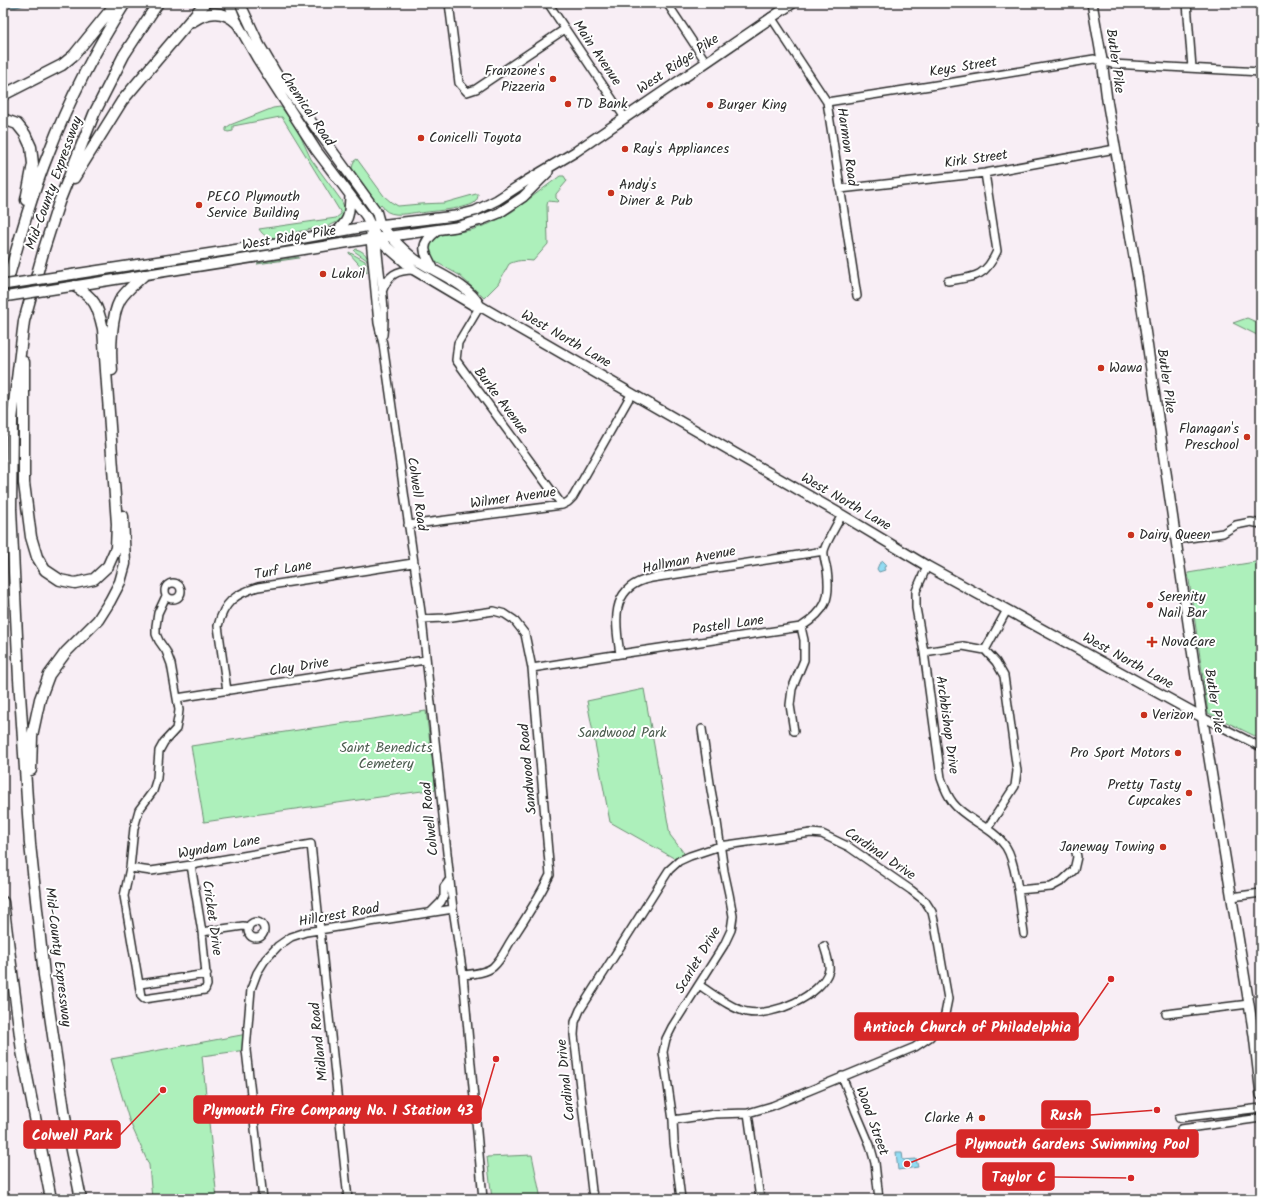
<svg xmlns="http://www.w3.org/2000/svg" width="1264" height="1202" viewBox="0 0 1264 1202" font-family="Kalam,sans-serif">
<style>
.green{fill:#adf0bb;stroke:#6c8e73}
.water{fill:#92dcf3;stroke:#6995a3}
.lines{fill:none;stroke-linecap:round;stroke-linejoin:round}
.stream{stroke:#6995a3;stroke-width:2}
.minor-casing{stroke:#2b2b2b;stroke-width:10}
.major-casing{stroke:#2b2b2b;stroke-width:12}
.highway-casing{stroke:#2b2b2b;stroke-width:13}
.minor{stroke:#fff;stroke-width:7}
.major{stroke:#fff;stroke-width:9}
.highway{stroke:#fff;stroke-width:10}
.major-bridge-casing{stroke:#2b2b2b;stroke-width:12;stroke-linecap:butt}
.major-bridge{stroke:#fff;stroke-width:9}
.poi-dot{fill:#c8321e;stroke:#fff;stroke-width:1.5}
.labels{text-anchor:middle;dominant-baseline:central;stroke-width:4;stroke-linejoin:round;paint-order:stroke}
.street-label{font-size:14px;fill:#2b2b2b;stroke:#fff}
.poi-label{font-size:14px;fill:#2b2b2b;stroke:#fff;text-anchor:start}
.park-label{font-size:14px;fill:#4c5c4f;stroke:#fff}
.leader{fill:none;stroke:#d62828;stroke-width:1.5}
.callout-dot{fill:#d62828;stroke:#fff;stroke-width:1.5}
.callout{fill:#d62828;stroke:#d62828;stroke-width:1.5}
.callout-label{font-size:15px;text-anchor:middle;font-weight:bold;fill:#fff}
</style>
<rect width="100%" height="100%" fill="#f8eef5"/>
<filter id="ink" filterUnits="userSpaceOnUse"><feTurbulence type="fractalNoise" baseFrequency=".025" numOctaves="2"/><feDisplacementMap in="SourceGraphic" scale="8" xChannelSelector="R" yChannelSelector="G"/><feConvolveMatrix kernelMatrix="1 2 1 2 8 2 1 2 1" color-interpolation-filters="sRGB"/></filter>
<g filter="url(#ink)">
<path class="green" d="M280 107 282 108 298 131 311 159 341 200 346 211 341 220 329 226 290 233V234C278 238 267 242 259 229L336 218 341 214V213L282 117H280L233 126V131L228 132 226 131V128L230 125 273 108Z
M357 159 384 196 391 202 398 206 420 204 444 203 476 194H478C478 198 477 200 474 203 465 209 432 211 420 213L419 212C410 213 392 218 384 209 383 208 383 206 381 204L379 206 352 168 354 161Z
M560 176H564L567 181 556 194V198L559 201 558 202 548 201 547 205 548 244 533 261C525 260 516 260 509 264L498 284 484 298 459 275 434 261 430 257 428 248 432 240 441 235 471 230 489 224 501 218 513 211Z
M356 249C368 252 369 261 370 272L369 273 367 260 354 251Z
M349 252 365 261 367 272 365 271 349 253Z
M299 257V258L257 264 262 262Z
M1247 318 1261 324V337L1233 323Z
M1261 561V739L1208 713 1188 573Z
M644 689 670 835 687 857 679 861 610 822 587 701Z
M426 711 436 789 204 822 191 746Z
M247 1034 246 1050 202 1056 217 1199H152L149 1165 129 1120 111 1059Z
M532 1155 541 1199H492L487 1157Z"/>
<path class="water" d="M883 561 886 564 884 568 885 570 879 572 877 569 879 564Z
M896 1152H902L903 1160 916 1159 918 1167 898 1170Z"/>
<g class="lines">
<path class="stream" d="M3 6 15 7 29 3"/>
<defs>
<path id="minor" d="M449 3 459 83 467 92 476 89 565 29
M548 3 625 118
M667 3 706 62
M1187 3 1192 68
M771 17 827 102 857 296
M827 102 930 86 1094 59 1112 64 1261 72
M840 189 985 173 1115 149
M370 226V239L378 323 383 344 422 619 453 909 463 975 483 1199
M377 238C378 270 387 303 383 335
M948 281C974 277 985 278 997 251L985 173
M382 292C388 275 396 270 414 270
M480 306 458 343 456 360 562 505
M408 525 562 505 568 502 573 497 632 393
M1176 540 1223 533 1236 525 1251 522 1261 524
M927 566 916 591V608L924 652 941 778C944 787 947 795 953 803 966 820 993 827 1006 847 1017 864 1021 913 1024 934
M165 591a8 8 0 1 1 16 0a8 8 0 1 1-16 0Z
M166 596 158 613 156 626V634L159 641 166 651 171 664 179 710 178 718 176 729 164 742 159 751 157 778 153 791 139 810 134 828 130 868 124 896 141 996 144 999 205 990 207 985 202 932 191 865
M422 619 445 618 494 611 505 614 514 620 525 634 532 668 550 875C539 897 526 918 512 939 506 948 502 959 493 967 486 973 472 974 463 975
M985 650 1007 610
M924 652 963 646 985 650 996 662 1004 676 1017 771 1015 786 987 829
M620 654C616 626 609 591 644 580 650 578 658 577 665 576L824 551
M532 668 620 654 801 627C826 611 831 599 827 570 826 564 823 557 824 551 825 545 838 522 842 515
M227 691 218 626C224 602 235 594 258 587L413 563
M177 698 425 660
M1202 717 1261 747
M794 731 790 705 792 689 804 660V640L801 627
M130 868 151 871 191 865 311 844 348 1199
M1018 890 1051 887 1062 881 1074 870 1077 857 1075 848
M1232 897 1261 893
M431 912 441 902 444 896V887L450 879
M248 930a8 8 0 1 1 16 0a8 8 0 1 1-16 0Z
M202 932 243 926 248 927
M140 984 207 974
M699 985C713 994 732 1009 747 1012 772 1017 822 996 829 970 830 963 826 953 824 946
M1166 1014 1249 1004
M842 1076 856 1112 870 1145 875 1163 879 1199
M748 1113 760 1199
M1179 1118 1261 1108
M1181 1129 1261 1118
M263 1199 246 1050 251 989 257 973 265 960 278 946 291 937 306 932 453 909
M594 1199 592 1191 574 1035 575 1022 580 1010 669 870 679 861 690 856 720 846 811 833 822 834 849 847 911 890 925 901 932 912 935 925 948 999 945 1014 939 1026 930 1037 915 1047 772 1106 748 1113 715 1114 673 1120
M681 1199 674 1142 673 1120 663 1052 666 1039 672 1027 724 945 731 930 733 916 729 894 724 871 717 822 711 790 702 729"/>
<path id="major" d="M229 3 237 23 257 58 316 150 366 216 377 238 414 270 473 305 480 306 842 515 927 566 1202 717
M240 3 259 44 276 73 376 211C378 215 378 221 381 225 386 233 412 259 421 263 439 274 470 286 480 306
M1092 3 1102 60 1107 100 1137 274 1197 684 1254 1035 1261 1095
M335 233C350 219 349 216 350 196
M434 270C423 251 419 244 438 230
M75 274 271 244 370 226 455 216 475 211 497 200 528 180 575 152 793 3
M74 286 370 239 456 227 481 220 499 213 523 197 548 172"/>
<path id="highway" d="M193 21C208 11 224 10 237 23
M3 95 62 65 74 55 116 3
M3 119 17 124 25 134 31 147 33 164 26 200
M74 178 122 101 205 3
M3 297C17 248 30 199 49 152 69 100 95 50 125 3
M24 362V483L31 537 37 557 45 570 60 580 75 583 94 579 108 566 116 548 117 524 103 329C98 307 95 297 74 286
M112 370C110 351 111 316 120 300 126 290 136 283 144 275
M31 770 32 736 40 699 49 675 66 652 98 620 110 601 120 582 125 564 123 516
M3 902 22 1051 51 1199
M81 1199 67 1130 44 975 30 844 19 679 11 509 12 420 24 321 44 249 59 202 94 114 124 55 158 3"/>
</defs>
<use href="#minor" class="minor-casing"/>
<use href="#major" class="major-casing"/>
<use href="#highway" class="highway-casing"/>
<use href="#minor" class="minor"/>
<use href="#major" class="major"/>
<use href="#highway" class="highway"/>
<defs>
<path id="major-bridge" d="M3 285 75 274
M3 297 74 286"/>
</defs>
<use href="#major-bridge" class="major-bridge-casing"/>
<use href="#major-bridge" class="major-bridge"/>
</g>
</g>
<g class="poi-dot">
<circle cx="553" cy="79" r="4"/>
<circle cx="568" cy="104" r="4"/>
<circle cx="710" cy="105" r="4"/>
<circle cx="421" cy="138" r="4"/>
<circle cx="625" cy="149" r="4"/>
<circle cx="611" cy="193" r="4"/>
<circle cx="199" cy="205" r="4"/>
<circle cx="323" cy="274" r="4"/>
<circle cx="1101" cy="368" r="4"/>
<circle cx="1247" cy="437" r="4"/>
<circle cx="1131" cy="535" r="4"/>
<circle cx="1150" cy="605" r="4"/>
<path d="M1150 636h4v4h4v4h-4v4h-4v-4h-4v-4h4z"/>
<circle cx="1144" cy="715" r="4"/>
<circle cx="1178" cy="753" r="4"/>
<circle cx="1189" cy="793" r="4"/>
<circle cx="1163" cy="847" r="4"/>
<circle cx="982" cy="1118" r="4"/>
</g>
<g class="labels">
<g class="street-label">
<text transform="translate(597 53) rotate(56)">Main Avenue</text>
<text transform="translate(1115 61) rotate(82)">Butler Pike</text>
<text transform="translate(678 64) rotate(-34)">West Ridge Pike</text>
<text transform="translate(963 67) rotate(-9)">Keys Street</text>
<text transform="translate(307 109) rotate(56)">Chemical Road</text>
<text transform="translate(847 147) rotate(82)">Harmon Road</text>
<text transform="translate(976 159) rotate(-8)">Kirk Street</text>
<text transform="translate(54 183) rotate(-70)">Mid-County Expressway</text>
<text transform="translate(289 238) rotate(-9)">West Ridge Pike</text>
<text transform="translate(566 339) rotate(30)">West North Lane</text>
<text transform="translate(1166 381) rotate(82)">Butler Pike</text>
<text transform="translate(501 401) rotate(53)">Burke Avenue</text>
<text transform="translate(417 494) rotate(82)">Colwell Road</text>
<text transform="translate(513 498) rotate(-8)">Wilmer Avenue</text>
<text transform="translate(846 502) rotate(30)">West North Lane</text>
<text transform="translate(689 560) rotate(-11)">Hallman Avenue</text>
<text transform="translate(283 570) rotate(-10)">Turf Lane</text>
<text transform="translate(728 625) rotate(-8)">Pastell Lane</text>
<text transform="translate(1128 661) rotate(29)">West North Lane</text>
<text transform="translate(299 667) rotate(-9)">Clay Drive</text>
<text transform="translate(1214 701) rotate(81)">Butler Pike</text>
<text transform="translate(947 725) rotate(82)">Archbishop Drive</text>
<text transform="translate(528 769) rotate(-95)">Sandwood Road</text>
<text transform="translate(430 819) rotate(-96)">Colwell Road</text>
<text transform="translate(219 847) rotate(-10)">Wyndam Lane</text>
<text transform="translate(880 854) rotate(34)">Cardinal Drive</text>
<text transform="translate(339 915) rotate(-10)">Hillcrest Road</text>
<text transform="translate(212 918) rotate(82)">Cricket Drive</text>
<text transform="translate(58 957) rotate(83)">Mid-County Expressway</text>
<text transform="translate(698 960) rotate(-59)">Scarlet Drive</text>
<text transform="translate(319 1042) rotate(-96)">Midland Road</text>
<text transform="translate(566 1080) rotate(-96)">Cardinal Drive</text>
<text transform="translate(872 1121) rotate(70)">Wood Street</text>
</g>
<g class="poi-label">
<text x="545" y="71" text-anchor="end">Franzone's<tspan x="545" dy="16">Pizzeria</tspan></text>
<text x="576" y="104">TD Bank</text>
<text x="718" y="105">Burger King</text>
<text x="429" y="138">Conicelli Toyota</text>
<text x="633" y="149">Ray's Appliances</text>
<text x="619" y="185">Andy's<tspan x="619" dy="16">Diner &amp; Pub</tspan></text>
<text x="207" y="197">PECO Plymouth<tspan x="207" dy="16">Service Building</tspan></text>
<text x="331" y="274">Lukoil</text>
<text x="1109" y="368">Wawa</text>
<text x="1239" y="429" text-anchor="end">Flanagan's<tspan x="1239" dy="16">Preschool</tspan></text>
<text x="1139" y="535">Dairy Queen</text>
<text x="1158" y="597">Serenity<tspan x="1158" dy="16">Nail Bar</tspan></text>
<text x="1161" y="642">NovaCare</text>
<text x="1152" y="715">Verizon</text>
<text x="1170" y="753" text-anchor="end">Pro Sport Motors</text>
<text x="1181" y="785" text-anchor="end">Pretty Tasty<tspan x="1181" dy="16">Cupcakes</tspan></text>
<text x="1155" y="847" text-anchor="end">Janeway Towing</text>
<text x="974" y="1118" text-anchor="end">Clarke A</text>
</g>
<g class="park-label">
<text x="622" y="733">Sandwood Park</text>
<text x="386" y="748">Saint Benedicts<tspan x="386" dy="16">Cemetery</tspan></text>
</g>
</g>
<path class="leader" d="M1111 979L1078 1027M496 1059L481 1110M1157 1110L1090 1115M163 1090L120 1135M907 1164L957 1144M1131 1178L1054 1177"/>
<g class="callout-dot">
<circle cx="1111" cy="979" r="4"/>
<circle cx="496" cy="1059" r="4"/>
<circle cx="1157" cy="1110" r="4"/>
<circle cx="163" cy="1090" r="4"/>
<circle cx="907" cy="1164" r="4"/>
<circle cx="1131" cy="1178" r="4"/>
</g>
<g class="callout">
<rect x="855" y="1013" width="223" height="27" rx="4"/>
<rect x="194" y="1096" width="287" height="27" rx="4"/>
<rect x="1042" y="1101" width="48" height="27" rx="4"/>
<rect x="24" y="1121" width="96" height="27" rx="4"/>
<rect x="957" y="1130" width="241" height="27" rx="4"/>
<rect x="983" y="1163" width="71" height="27" rx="4"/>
</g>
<g class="callout-label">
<text x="967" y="1032">Antioch Church of Philadelphia</text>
<text x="338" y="1115">Plymouth Fire Company No. 1 Station 43</text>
<text x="1066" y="1120">Rush</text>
<text x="72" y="1140">Colwell Park</text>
<text x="1077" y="1149">Plymouth Gardens Swimming Pool</text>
<text x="1019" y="1182">Taylor C</text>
</g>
<rect width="1264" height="1202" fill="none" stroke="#fff" stroke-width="16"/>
<rect x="8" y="8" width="1248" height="1186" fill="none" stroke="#2b2b2b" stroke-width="1.5" filter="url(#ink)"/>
</svg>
